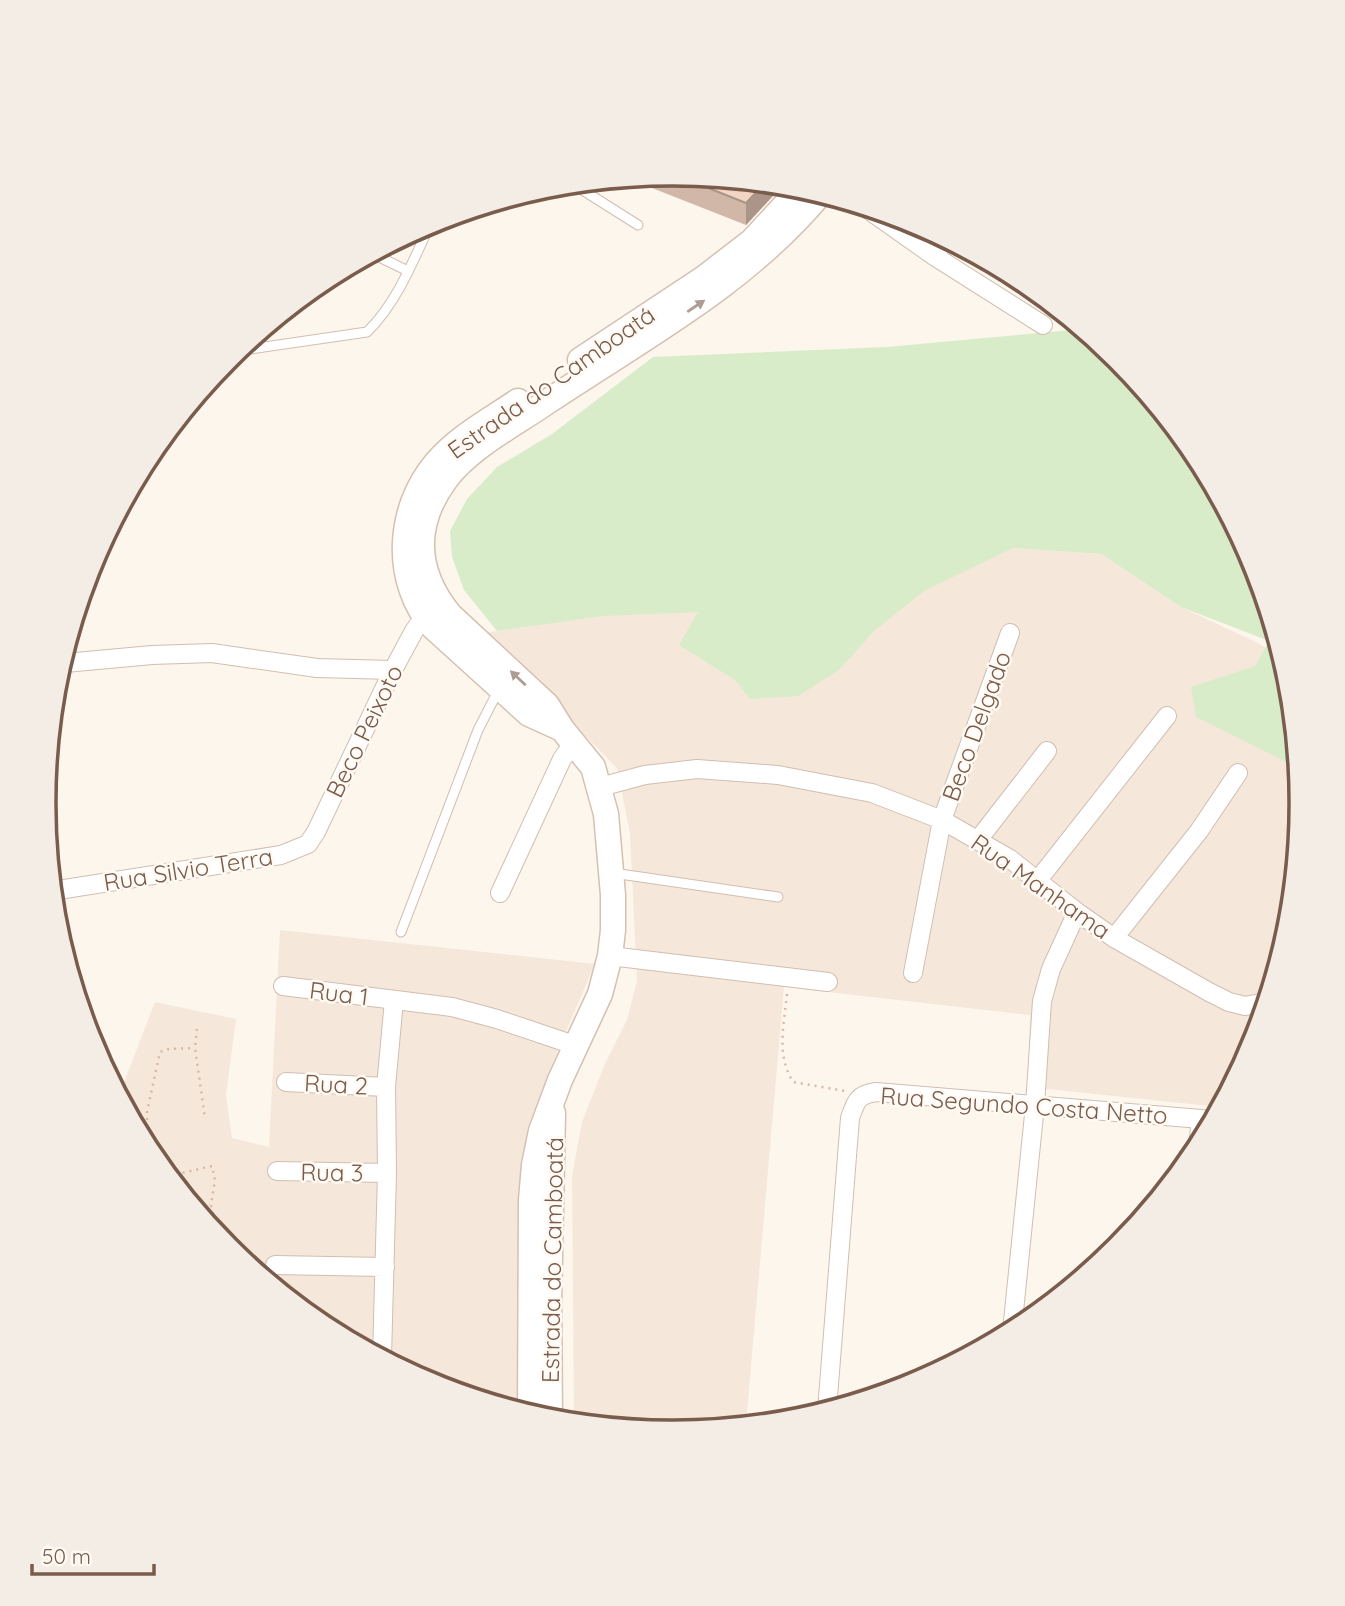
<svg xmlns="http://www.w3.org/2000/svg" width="1345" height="1606" viewBox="0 0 1345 1606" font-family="Quicksand,sans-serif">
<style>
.residential{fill:#f5e8da}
.green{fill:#d8ecc9}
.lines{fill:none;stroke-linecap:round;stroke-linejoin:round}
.service-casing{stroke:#d1beb0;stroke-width:11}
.minor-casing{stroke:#d1beb0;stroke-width:20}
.secondary-casing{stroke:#d6c0b0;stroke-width:27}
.path{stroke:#d9b8a5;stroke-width:2.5;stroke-dasharray:2 5;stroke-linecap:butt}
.service{stroke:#fff;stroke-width:9}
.minor{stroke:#fff;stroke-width:18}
.secondary{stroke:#fff;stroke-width:24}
.wall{fill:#d1b7a8}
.shaded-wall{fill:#aa9588}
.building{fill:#f3d5c3;stroke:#aa9588;stroke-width:2}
.oneway{fill:#af9d94}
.labels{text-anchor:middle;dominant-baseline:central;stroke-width:5;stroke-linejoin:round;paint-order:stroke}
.street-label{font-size:24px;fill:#7a5c4d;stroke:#fffaf3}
.rim{fill:none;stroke:#7a5c4d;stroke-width:3.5}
</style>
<rect width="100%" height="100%" fill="#fdf6ec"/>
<path class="residential" d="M1013 548 1101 554 1181 607 1256 642 1282 657 1289 681 1301 803 1289 926 1253 1044 1219 1107 1028 1087 1030 1015 784 987 746 1424 672 1432 574 1422 572 1176 582 1122 604 1066 627 1020 637 981 630 833 617 768 484 633 659 607Z
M280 930 595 964 549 1071 527 1130 522 1251 521 1411 432 1384 323 1326 228 1247 149 1152 119 1095 155 1002 236 1019 226 1095 232 1138 269 1147Z"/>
<path class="green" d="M1082 329 1117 359 1196 454 1254 563 1289 681 1301 803 1294 878 1299 806 1292 765 1196 717 1191 687 1255 666 1269 641 1181 607 1101 554 1013 548 924 591 874 631 839 670 798 696 750 699 735 680 679 645 698 612 604 616 497 631 464 590 452 557 450 531 467 499 497 467 552 434 653 357 887 347Z"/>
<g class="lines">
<defs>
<path id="service" d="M573 184 638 225
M373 254 408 271
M237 351 367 332C397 303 414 259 431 222
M613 873 778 897
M401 932 478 730 498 691"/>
<path id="minor" d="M866 208 934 256 1043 325
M934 256 946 240
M65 663 152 655 212 653 317 668 393 670
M600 787 645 775 697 769 778 775 872 793 942 820 1010 859 1077 912 1114 938 1209 992 1229 1002 1245 1006 1266 1002
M978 840 1047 751
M1038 880 1167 716
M52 891 281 855 308 844 316 832 393 670 414 631 431 607
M500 893 562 759 574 742
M1114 938 1199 831 1238 773
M610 956 828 982
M913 973 942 820 1010 633
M283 986 452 1007 497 1019 577 1046
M286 1082 386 1087
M1198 1146 1201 1119
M277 1171 387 1173
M275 1265 385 1267
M1012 1331 1035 1105 1042 1001 1051 969 1077 912
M382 1357 387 1173 386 1087 394 1000
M827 1410 850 1118C856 1101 857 1095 876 1092L1213 1120"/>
<path id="secondary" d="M580 360 704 278 752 241 801 188
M518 401C490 420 458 437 436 463 397 509 393 581 433 627L529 714 562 729
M530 1414 531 1200 534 1165 541 1131 560 1080 600 994 610 956 613 930V895L606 814 593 767 562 729 547 705 450 615C415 572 412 525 446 479 469 448 515 424 547 402 644 337 744 285 820 194
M550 1420 549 1302 553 1113"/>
</defs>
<use href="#service" class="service-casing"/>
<use href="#minor" class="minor-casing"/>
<use href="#secondary" class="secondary-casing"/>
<path class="path" d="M787 994C784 1025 776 1054 793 1082L845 1091
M197 1029 195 1048 205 1118
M147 1148V1112L160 1052 169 1049 195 1048
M169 1176 212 1166 215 1180 211 1205 219 1237
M196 1209 210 1205"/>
<use href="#service" class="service"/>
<use href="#minor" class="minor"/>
<use href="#secondary" class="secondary"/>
</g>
<path class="wall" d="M673 174 783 185 746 225 652 188 632 178Z"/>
<path class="shaded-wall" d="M765 183 783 185 746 225V203Z"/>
<path class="building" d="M673 174 765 183 746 203Z"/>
<defs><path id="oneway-solid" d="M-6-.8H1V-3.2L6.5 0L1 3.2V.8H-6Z" transform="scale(1.75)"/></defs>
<g class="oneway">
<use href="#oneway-solid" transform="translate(696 306) rotate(-34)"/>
<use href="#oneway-solid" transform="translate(518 678) rotate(-137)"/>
</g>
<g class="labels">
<g class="street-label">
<text transform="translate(551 382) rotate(-35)">Estrada do Camboatá</text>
<text transform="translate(976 726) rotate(-70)">Beco Delgado</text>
<text transform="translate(364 731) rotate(-64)">Beco Peixoto</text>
<text transform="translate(188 869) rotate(-9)">Rua Silvio Terra</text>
<text transform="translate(1041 886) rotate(35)">Rua Manhama</text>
<text transform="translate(339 993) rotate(7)">Rua 1</text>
<text transform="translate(336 1084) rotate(3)">Rua 2</text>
<text transform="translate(1024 1105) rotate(4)">Rua Segundo Costa Netto</text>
<text transform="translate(332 1172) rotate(1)">Rua 3</text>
<text transform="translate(552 1260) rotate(-89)">Estrada do Camboatá</text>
</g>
</g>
<path d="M0 0H1345V1606H0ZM672 186H673A616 616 0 0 1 1289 802V804A616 616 0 0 1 673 1420H672A616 616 0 0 1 56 804V802A616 616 0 0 1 672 186Z" fill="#f4ede6" fill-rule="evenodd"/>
<path class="rim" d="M672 186H673A616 616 0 0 1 1289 802V804A616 616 0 0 1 673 1420H672A616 616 0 0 1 56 804V802A616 616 0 0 1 672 186Z"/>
<path d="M32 1564v10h122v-10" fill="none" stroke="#7a5c4d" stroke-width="3.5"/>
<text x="42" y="1564" font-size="21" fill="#7a5c4d" stroke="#fffaf3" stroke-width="5" paint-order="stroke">50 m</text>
</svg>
